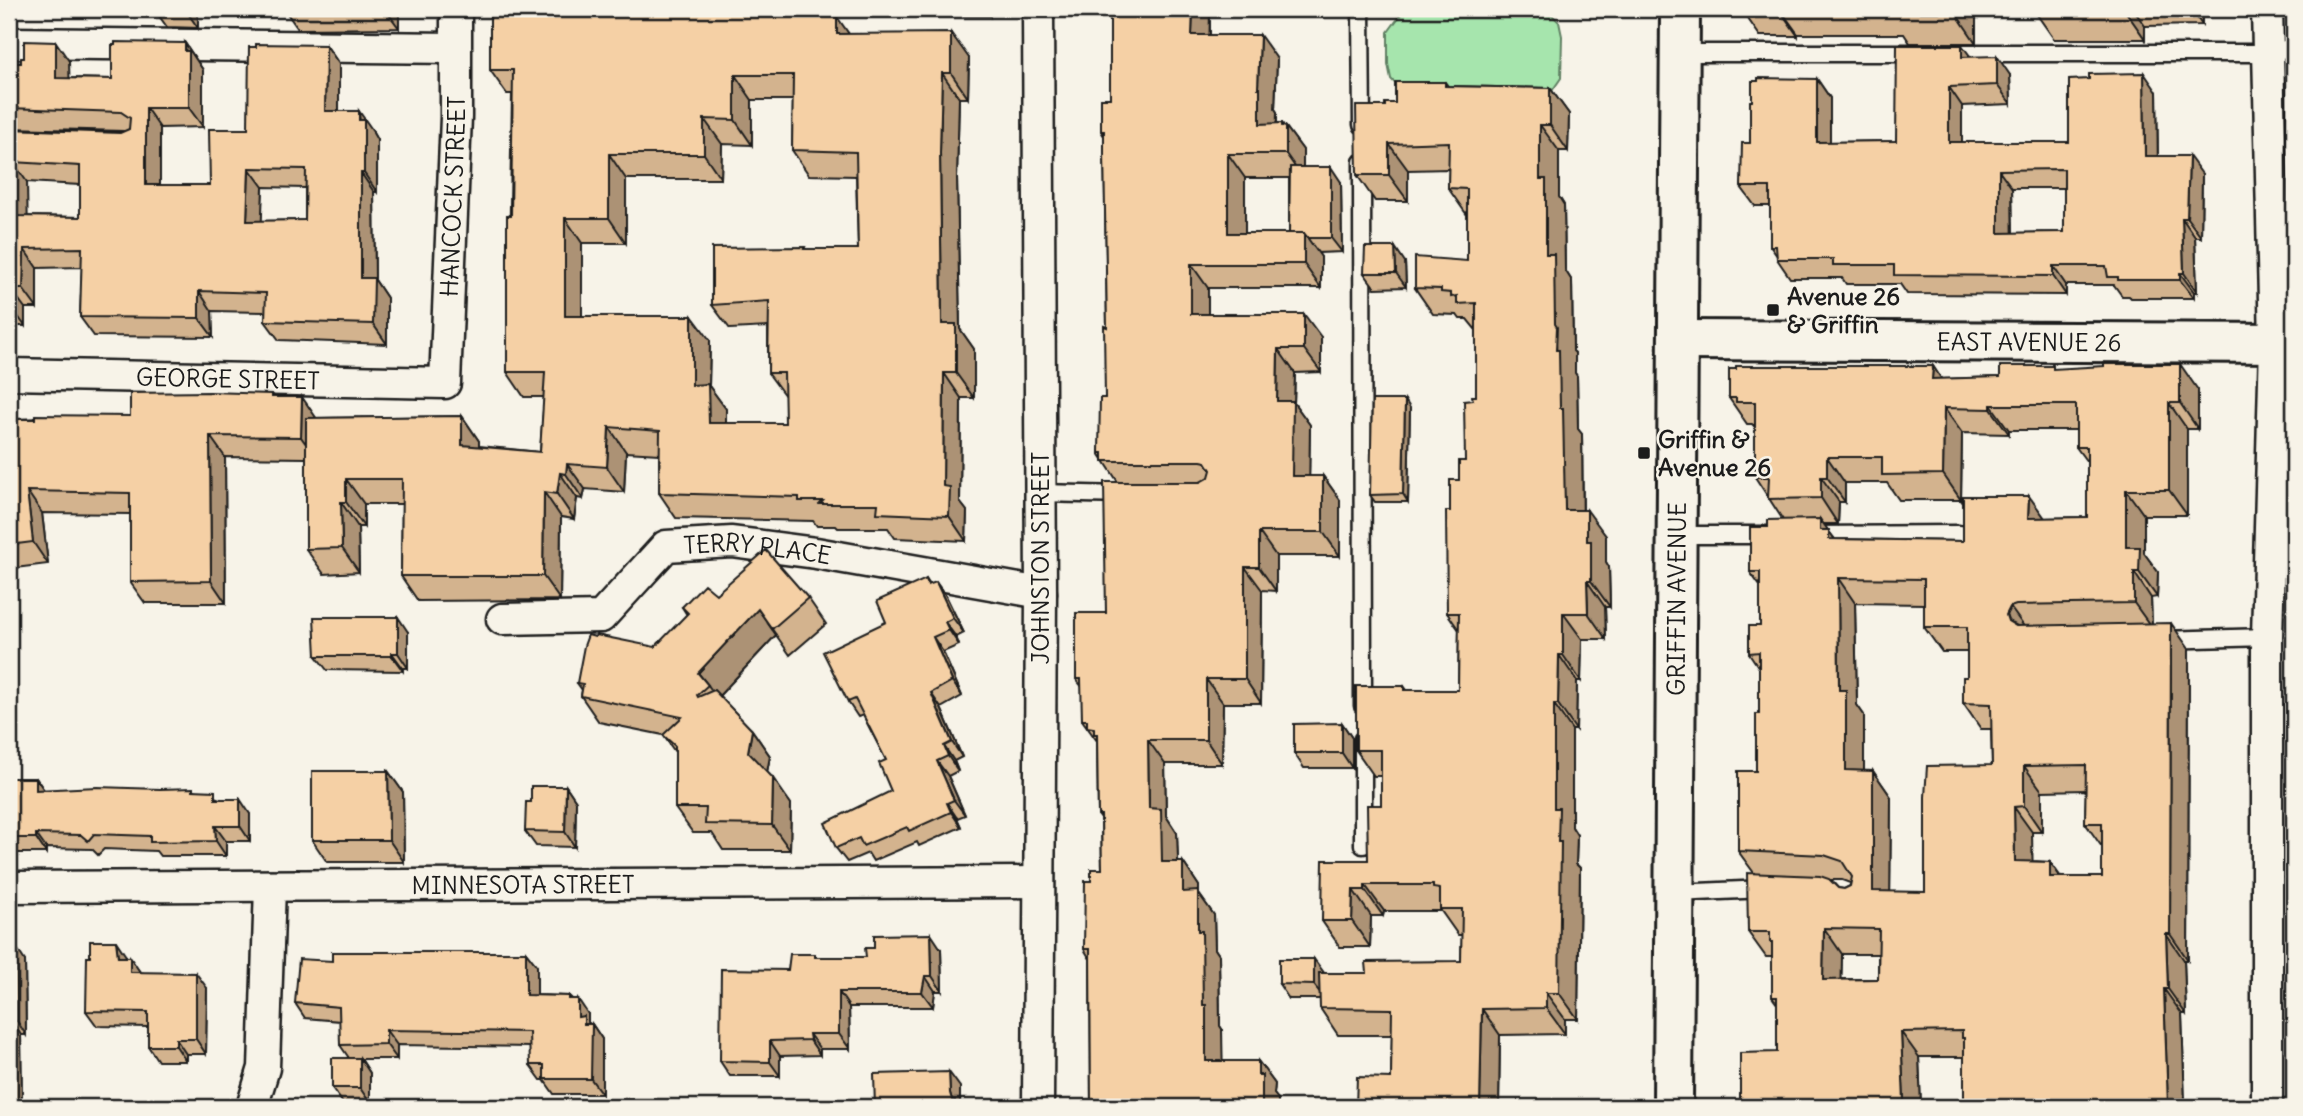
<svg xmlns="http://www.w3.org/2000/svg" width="2303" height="1116" viewBox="0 0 2303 1116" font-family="Delius,sans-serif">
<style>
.green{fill:#a6e5ad;stroke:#618064;stroke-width:2}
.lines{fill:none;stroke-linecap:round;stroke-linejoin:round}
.lane-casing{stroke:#1c1c1c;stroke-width:21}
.street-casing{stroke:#1c1c1c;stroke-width:35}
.secondary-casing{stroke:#1c1c1c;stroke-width:44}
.lane{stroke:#f7f3e8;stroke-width:16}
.street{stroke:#f7f3e8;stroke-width:30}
.secondary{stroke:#f7f3e8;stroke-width:38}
.wall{fill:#d3b38e;stroke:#1c1c1c;stroke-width:2;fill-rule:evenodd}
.shaded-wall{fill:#ac9274;stroke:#1c1c1c;stroke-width:2}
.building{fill:#f5d0a5;stroke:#1c1c1c;stroke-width:2;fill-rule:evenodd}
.poi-dot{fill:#1c1c1c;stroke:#f7f3e8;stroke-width:2.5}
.labels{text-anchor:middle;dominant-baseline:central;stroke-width:5;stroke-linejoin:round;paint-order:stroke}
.street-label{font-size:24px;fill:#1c1c1c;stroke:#f7f3e8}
.poi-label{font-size:24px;font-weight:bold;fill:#1c1c1c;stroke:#f7f3e8;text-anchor:start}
</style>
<rect width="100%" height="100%" fill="#f7f3e8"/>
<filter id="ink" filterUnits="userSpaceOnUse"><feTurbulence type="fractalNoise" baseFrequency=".0143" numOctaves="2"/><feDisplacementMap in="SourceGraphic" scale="14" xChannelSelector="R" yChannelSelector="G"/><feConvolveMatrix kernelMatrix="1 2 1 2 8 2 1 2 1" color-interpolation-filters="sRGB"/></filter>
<g filter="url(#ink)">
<path class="green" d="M1405 9H1541L1548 11 1559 22 1562 36 1561 78 1552 91H1402L1391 79 1388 64V32Z"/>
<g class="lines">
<defs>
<path id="lane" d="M1361 9 1362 125
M1680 53H1915
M1948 53H2268L2294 47
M1362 162 1363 706
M1040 493 1125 495
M1676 535H1772
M1811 535 1959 534
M2161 640 2267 637
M1363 739V845
M1674 893 1766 889"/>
<g id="street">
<path d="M9 43 455 48"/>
<path id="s1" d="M9 374 445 383 456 117V9"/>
<path id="s2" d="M502 619 601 617 666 546 732 542 816 553 1041 593"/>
<path id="s3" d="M9 887 1038 882"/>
<path d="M252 1107 264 1068 270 886"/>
<path d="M1038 1107 1041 593 1038 9"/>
<path d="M2267 1107V637L2275 343 2267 9"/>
</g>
<g id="secondary">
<path id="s4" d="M1679 340 2294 343"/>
<path id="s5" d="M1673 1107 1680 9"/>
</g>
</defs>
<use href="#lane" class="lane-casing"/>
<use href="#street" class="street-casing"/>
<use href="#secondary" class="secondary-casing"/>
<use href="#lane" class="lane"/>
<use href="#street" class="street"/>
<use href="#secondary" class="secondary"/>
</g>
<path class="wall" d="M154 9H198V28L167 27Z
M284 9H399V28L298 29Z
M490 9H771V10L825 11 829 16 849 34 969 58 968 98H959L957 178 960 329 974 349V398H961L960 502 967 511 966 541 895 538 888 528H838L836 526H817L813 521 676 518 659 493V454L626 452 624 492 585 489 583 499 577 498 574 519 561 517 560 600 418 601 401 576 402 504H364V527H358L359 572 324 574 306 549V458L225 457 226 603H145L130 582V514L42 513 48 564 15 568 9 571V419L130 416 272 394 275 397 316 418 462 416 479 441V446L540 452 544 397H524L507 372 512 94H507L490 70ZM752 100H793L792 150 809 175 856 176 858 249H806L712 305 730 329 768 327V373L785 396V423H726V409L709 386 710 340 582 316V243H626V179H721L722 144 752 145Z
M958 9H990V16H963Z
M1108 9H1210V35L1277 59 1275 109 1277 112V123H1282L1284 127H1286L1303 150V167L1341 182 1342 252 1318 253 1321 257V288H1208V314L1321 337V372L1295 373 1294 403 1310 425 1309 476H1323L1340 500V556H1276V591L1262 590 1261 703H1223L1222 764H1165L1166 816 1177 833 1178 862H1183L1199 886V894L1214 915 1215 949 1219 955 1220 1026 1222 1029V1061H1258L1275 1084 1274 1094 1278 1099V1107H1091L1090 959 1084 949 1091 881 1102 869 1101 819 1098 815 1097 741 1082 720V687L1076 679 1106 613 1118 482 1099 453 1105 398 1107 327 1104 136 1101 131 1110 98V11ZM1245 178H1289V233H1245Z
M1741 9H1976V43H1910L1904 34H1798V36H1760Z
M2033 9H2202V25L2145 26V39H2054Z
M185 43 203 70V127L160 128V185H210L248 129 326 45 339 64V111L373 131V133L377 140V192H374L375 280 387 298V344L279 340 265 321 266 312 212 311 213 337 94 336 80 317 82 267 37 268V308H25V326H9V129L120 133 124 131 9 128V63L69 61V78L112 79ZM27 182 80 185V217L27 216ZM263 187 305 188V220L261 221Z
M1971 56 2010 75 2011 104 1962 106V142H2069L2157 92 2158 156 2202 174 2201 237H2195L2197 292H2194V298H2131L2129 296H2122L2114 285H2066V295L1907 294 1900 284H1846L1842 278H1790L1777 259V256L1770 246V206H1755L1741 187 1750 143 1752 101 1817 79 1830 98V142L1896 141ZM2012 188H2064V232L2013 233Z
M1445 82 1448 86 1550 88 1569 114 1568 151H1559V197L1564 205 1565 270 1572 281 1573 351 1575 353V373L1577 376 1578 429 1582 434 1583 510 1606 536V562L1609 567 1610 607H1605L1606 639H1582L1581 681H1577L1576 730H1572V827L1577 835 1576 864 1580 868 1578 1019H1565V1034L1500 1035 1499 1107H1356L1391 1078 1392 1035H1338L1320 1008V999H1289L1279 984 1324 973H1367L1461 961 1462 935H1458L1441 911H1384L1383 916H1371L1370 947H1340L1322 921 1368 860 1381 805V776H1374L1356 750 1404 686 1407 690H1458L1459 630 1447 613 1450 511 1465 461 1473 400 1476 396V330L1467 319H1460L1457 315 1433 314 1415 288 1467 261V215L1448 188 1449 169 1408 170V201H1375L1357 175 1385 106 1395 103Z
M1405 262 1406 287 1375 288 1364 273Z
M1933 366 1941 379 2000 377 2055 369 2198 390V429H2187V515H2144V553L2158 572 2157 597 2151 598 2152 624 2189 649 2188 960H2184L2186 1014H2182L2185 1107H1966L1964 1103V1057H1919L1921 1107H1740L1777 1052V1004L1772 997V957H1766L1748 932 1754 873 1738 851 1756 771 1759 714V668L1749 653 1760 626V586L1750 572 1768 527 1783 520 1755 477V427L1752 424H1747L1729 398ZM2009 430H2076V447L2087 462V517L2044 518 1963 541 1835 539 1823 524H1838L1839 502H1845V483H1887L1899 500H1961L1962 433 2009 434ZM1855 603 1924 604V627L1942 652H1967V677L1963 703 1981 729H1991L1992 765 1925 892H1890L1891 797 1873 771H1864V715L1857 705ZM2086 790 2085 823 2102 847V877H2061L2050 862 2032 861V832H2042V791ZM1831 880H1842L1850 883V886L1844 889 1838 888ZM1842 954H1878V979H1841Z
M1410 408 1408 502H1375L1370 495Z
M926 579 930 585 946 596 964 633 956 637 959 645 943 652 962 696 941 708 962 757 954 761 958 771 948 776 965 815 957 818 961 827 919 846 917 842 873 861 868 853 847 862 836 848 891 791 886 760 863 715 858 717 848 702 886 622Z
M716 594 808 598 826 624 790 655 776 635 719 696 752 730 770 756 767 772 791 804 790 850H723L712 833H693L675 808V752L663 735 599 722 581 696 582 690 577 683 655 647 687 615 682 607Z
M408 632V668H403V671L327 670 316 656Z
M1342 723 1352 738V768H1304L1294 753Z
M388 771 403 792 404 862H327L312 840Z
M9 778H36L44 790H195L220 799 250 814V841H226V856H160L156 851 104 849 98 855 92 849 46 848V853H9Z
M566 786 576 801 575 847 536 846 525 831 531 802Z
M9 917 12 921 11 947 25 961 26 1035H21L22 1107H9Z
M941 949 942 991H935L933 1007H849L850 1049H820V1055L780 1056V1076H730L720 1061 788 970 817 957H866Z
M526 952 537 966V995L569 996 588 1014V1022L590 1024H592L602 1039V1094H554L544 1080H541L530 1065V1047L397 1045V1059H361L370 1073V1103H343L332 1088 349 1058 340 1045V1021L305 1018 295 1003 332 961Z
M126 956 140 972 207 988 206 1054H186V1061H158L148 1046V1027L97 1026 86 1011Z"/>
<path class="shaded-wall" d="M185 9H198V28Z
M385 9H399V28Z
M753 9H771L770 35 753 10Z
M985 9H990V16Z
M1193 9H1210L1209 59 1192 35Z
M1779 9H1780L1798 34V36Z
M1955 9H1976V43L1955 12Z
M2124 9H2133L2145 26V39Z
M2191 9H2202V25Z
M825 11 837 27V17L854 41V59L825 16Z
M951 33 969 58 968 98 951 73Z
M1260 35 1277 59 1275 109 1277 112 1276 147 1260 124 1258 88Z
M56 42 69 61 70 98 56 78Z
M185 43 203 70V127L189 108Z
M326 45 339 64V130L325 111Z
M1962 45 1976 64 1962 57Z
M1997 56 2010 75 2011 104 1997 85Z
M942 73 959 98 957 178 960 329 974 349V398L956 373 942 324 940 153Z
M2144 73 2157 92 2158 175 2145 156Z
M735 75 752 100V145L735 120Z
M1817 79 1830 98V161L1817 142Z
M1949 87 1962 106V161L1949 142Z
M1550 88 1569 114 1568 151 1550 125Z
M146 108 160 128V205L146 185Z
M359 111 373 131V133L377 140V192L364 173Z
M704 119 722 144 721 179 704 154Z
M1282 123 1286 129V127L1303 150V178L1286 154Z
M1540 125 1559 151V197L1564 205 1565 270 1572 281 1573 351 1575 353V373L1577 376 1578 429 1582 434 1583 536 1565 510 1555 324 1546 254 1540 179Z
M1389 144 1408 170V201L1389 175Z
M609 154 626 179V243L609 218Z
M1228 154 1245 178V257L1228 233Z
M2189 156 2202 174 2201 237 2187 218Z
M13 162 27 182 28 236 14 216Z
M1331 167 1341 182 1342 252 1331 238Z
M249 168 263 187 261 240 247 221Z
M1999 170 2012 188 2013 252 1999 233Z
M361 173 374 192 375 280 387 298V344L373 324 361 278Z
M565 218 582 243V340L565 316Z
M2182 218 2195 237 2197 292 2184 273Z
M1304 233 1321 257V288L1304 264Z
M1395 247 1405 262 1406 287 1396 273Z
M24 249 37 268V308L23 289Z
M1191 264 1208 288V338L1191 314Z
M2053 266 2066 285V295L2053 276Z
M2180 273 2194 292V298L2180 280Z
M11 289 25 308V326L11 307Z
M199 291 212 311 213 337 199 318Z
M1304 314 1321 337V372L1304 349Z
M692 316 710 340 709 386 726 409V447L709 423 692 385Z
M1278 349 1295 373 1294 403 1310 425 1309 500 1292 476 1277 401Z
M2180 364 2198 390V429L2180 403Z
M1933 366 1950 392 1932 379Z
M944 373 961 398 960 502 967 511 966 541 949 516 943 486Z
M302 397 317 419 316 458 301 437Z
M1405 400 1410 408 1408 502 1403 494Z
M2169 403 2187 429V515L2169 490Z
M1991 405 2009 430V434L1991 409Z
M1944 408 1962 433 1961 500 1943 474Z
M462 416 479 441V470L462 445Z
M609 427 626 452 624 492 607 467Z
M210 436 225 457 226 603 211 581Z
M1827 457 1845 483V502L1827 477Z
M567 464 585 489 583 499 566 474Z
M560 473 577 498 574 519 557 494Z
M1323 476 1340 500V556L1323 532Z
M1821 477 1839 502 1838 524 1821 498Z
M346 479 364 504V527L346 502Z
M2126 490 2144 515V553L2158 572 2157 597 2139 572 2126 547Z
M27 491 42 513 48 564 33 542Z
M544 492 561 517 560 600 543 576Z
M2029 496 2047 521 2028 518Z
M341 502 358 527 359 572 342 548Z
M1587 510 1606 536V562L1609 567 1610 607 1591 581 1587 541Z
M1820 519 1846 555 1847 565 1820 530Z
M1259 532 1276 556V591L1259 567Z
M1245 567 1262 590 1261 703 1245 679Z
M2134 572 2151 598 2152 628 2134 603Z
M1838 578 1855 603 1857 705 1864 715V795L1846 770 1839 690Z
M1587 581 1605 607 1606 639 1588 613Z
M936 582 946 596 964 633 953 618Z
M2010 607 2028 632 2008 621 2006 615Z
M758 609 776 635 717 698 708 685 698 673Z
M1563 613 1582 639 1581 681 1563 655Z
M398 617 408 632V668L398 653Z
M945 622 956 637 959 645 949 630Z
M2171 623 2189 649 2188 960 2170 934Z
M933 637 943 652 962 696 952 681Z
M392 653 403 668V671L392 656Z
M1559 655 1577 681 1576 730 1558 704Z
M1206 679 1223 703 1222 764 1206 740Z
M931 693 941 708 962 757 952 742Z
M1554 704 1572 730V827L1577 835 1576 864 1580 868 1578 1019 1559 993 1558 842 1554 808Z
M1342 723 1352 738V768L1342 753Z
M752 730 770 756 766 778 748 752Z
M1148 740 1165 764 1166 816 1177 833 1179 886 1162 862 1149 808Z
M944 746 954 761 958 771 948 756Z
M937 761 948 776 965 815 954 800Z
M2024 766 2042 791V832L2024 806Z
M388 771 403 792 404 862 389 840Z
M1873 771 1891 797 1890 917 1873 891Z
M36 778 46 793 36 790Z
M773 778 791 804 790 850 772 825Z
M566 786 576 801 575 847 565 832Z
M240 799 250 814V841L240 826Z
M947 803 957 818 961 827 951 812Z
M2014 807 2032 832 2033 886 2015 861Z
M215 826 226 841V856L216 841Z
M36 834 46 848V853L36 838Z
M1183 862 1199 886V894L1214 915 1215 949 1219 955 1220 1026 1222 1029 1223 1085 1206 1061 1203 1005 1198 931 1183 892Z
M2050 862 2068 888 2050 877Z
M1365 885 1384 911 1383 916 1365 890Z
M1353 890 1371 916 1370 947 1352 921Z
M9 917 12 921 11 961 9 957Z
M1824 928 1842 954 1841 1005 1823 980Z
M931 934 941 949 942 991 932 976Z
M2166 934 2184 960 2186 1014 2168 989Z
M116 941 126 956 128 972 118 957Z
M16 947 25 961 26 1035 17 1021Z
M526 952 537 966V1010L526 995Z
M130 957 140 972H130Z
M1314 959 1325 974V999L1314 985Z
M196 973 207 988 206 1054 196 1039Z
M925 976 935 991 933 1007 922 992Z
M2164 989 2182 1014 2185 1107H2168Z
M839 992 849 1007 850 1049 839 1034Z
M1546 993 1565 1019V1034L1546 1008Z
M569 996 578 1008V999L588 1014V1022L592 1027V1024L602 1039V1094L591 1079 578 1017 569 999Z
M1482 1009 1500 1035 1499 1107H1480Z
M12 1021 21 1035 22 1107H13L12 1106Z
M386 1030 397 1045V1059L386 1044Z
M1901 1032 1919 1057 1921 1107H1908L1904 1102Z
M809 1034 820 1049V1055L810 1040Z
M176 1039 186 1054V1061L176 1046Z
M770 1041 780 1056V1076L770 1062Z
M360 1058 370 1073V1103L360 1088Z
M1258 1061 1275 1084 1274 1094 1278 1099V1107H1263L1262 1106 1258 1075Z
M949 1072 960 1087V1107H955L952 1100 950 1093Z"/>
<path class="building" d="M490 9H753V10L825 11V16L837 17V34L951 33V73H942L940 153 942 324H956V373H944L943 486 950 487 949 516 877 513 878 504H820L823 501H799V497L659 493 660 431 609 427 607 467 567 464 566 474 560 473 557 494 544 492 543 576H401L402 479H346V502H341L342 548 306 549V418L462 416V445L540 452 545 372H507V216H511L513 70H490ZM735 75H793L792 150 856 152 858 249H804L805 247 712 248V305L769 301 768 373H784L785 423H709L708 384 692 385V316H565V218H609V154H704V119L735 120Z
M1110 9H1193L1192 35H1260L1258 88H1260V124L1282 123V126L1286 127V154H1228V233H1304V264H1191V314H1304V349H1278L1277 401H1293L1292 476H1323V532H1259V567H1245V679H1206V740H1148L1149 808 1161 809 1162 862H1183V892L1198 891V931H1202L1203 1005H1206V1061H1258V1075H1262V1106L1091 1107 1090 949H1084L1085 881H1091V869H1102L1101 815H1098L1097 734H1094V728L1087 727V720H1082L1081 679H1076V613H1106L1104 482H1200L1209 477 1211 470 1206 462 1201 461H1103V453H1099L1100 398H1105L1104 326 1107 327 1104 152V131H1101V98H1110Z
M1889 9H1955V12H1889Z
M24 41 56 42V78L112 79V45H115V42L185 43V51H189V108H146V185H210L209 129H248L249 47H256V44L326 45 325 111H359V120H364V173H361V278H374L373 324 265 321 266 293 199 291V318L80 317 82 248 24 249 23 289H11V307H9V129L120 133 129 129 130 118 121 112 9 108V63H21V58H24ZM13 162 80 166V217L14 216ZM249 168 306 169 305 220 247 221Z
M1897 45H1962V57L1997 56V85L1949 87V142H2069V80L2089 79V74L2144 73 2145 156H2189L2187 218H2182L2184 273H2180V280H2118V277H2108L2106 266H2053V276L1894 275V265H1833V259H1777L1776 246H1770V187H1741L1742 143H1750V101H1752V81H1758V78L1817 79V142L1896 141ZM2064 169V232L1999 233V170Z
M1395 82H1445V86L1550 88V125H1540V179H1546V254H1554L1555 324 1557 327 1556 350H1559L1560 408H1563L1565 510H1587V541H1591V581H1587L1588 613H1563V655H1559L1558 704H1554V808H1559L1558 842H1561L1559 993H1546V1008L1482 1009 1480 1107H1356L1357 1077 1391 1078 1392 1009 1320 1008 1319 973H1367L1366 962 1461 961 1462 909H1440V889L1433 888V885H1365V890H1353L1352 921H1322L1323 860H1368L1367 805H1381V750H1356V686H1404V690H1458L1459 613H1447L1446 511H1450V480H1459V461H1465L1464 401 1473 400 1472 396H1476V303L1457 304V296L1451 297V293L1441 292V289L1415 288V257L1467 261V189L1448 188 1449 142 1389 144V175H1357L1356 106H1385V103H1395Z
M1290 167H1331V238H1308L1304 233H1289Z
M1365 247H1395L1396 273H1364Z
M2104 364H2180V403H2169V490H2126V547H2140L2139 572H2134V603L2016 605 2010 607 2006 615 2008 621 2016 626 2171 623 2170 934H2166L2168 989H2164L2168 1107H1966V1103H1964V1038H1962V1031L1901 1032 1904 1102 1900 1101V1107H1740V1053L1777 1052V997H1772V942H1770V932H1748L1747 873 1820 876 1829 879 1838 888 1844 889 1850 886 1852 877 1842 861 1824 855 1738 851V771H1756V714H1759V652L1749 653V626H1760V572H1750V527H1768V520L1820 519V530H1829V539L1963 541V496H2029L2028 518 2087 517V447H2076V405H1991V409L1944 408 1943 474 1882 475V457H1827V477H1821V498L1768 499 1769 477H1755V402H1736V398H1729V369H1736V366H1933L1932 379 2000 377V366H2053V369L2104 366ZM1838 578 1924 579V627H1967V677H1963V703L1991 704 1992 765 1927 766 1925 797V892L1873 891V771L1846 770V690H1839ZM2086 765 2085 823H2102V877H2050V862L2015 861 2014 807 2024 806V766ZM1824 928 1879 929 1878 979 1823 980Z
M210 392 272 394V397H302L301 437 210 436 211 581 130 582V493L27 491 33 542 9 545V419H35V415L130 416V393Z
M1372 400H1405L1403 494 1370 495Z
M766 550 808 598 772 629 758 609 698 673 708 685 697 695 698 697 714 690 752 730 748 752 773 778 772 825 705 824 706 808H675V746L663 735 682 717 581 696 583 684 577 683 584 646 588 635 595 637 596 635 655 647 688 613 682 607 704 584 716 594Z
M926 579 928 585 936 582 953 618 945 622 949 630 933 637 952 681 931 693 952 742 944 746 948 756 937 761 954 800 947 803 951 812 909 831 907 827 863 846 859 838 836 848 825 823 891 791 879 763 886 760 855 699 848 702 823 652 886 622 877 601Z
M314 617H398V653H392V656H316Z
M1342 723V753H1294V724Z
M312 771H388L389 840H312Z
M9 778H36V790L97 787 160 789 193 788V790L215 791V799H240V826H215L216 841 150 842V836L94 834 88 841 81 835 36 834V838H9Z
M531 786H566L565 832 525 831 526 802H531Z
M931 934 932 976H925L922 992H839V1034H809L810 1040 770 1041V1062L720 1061 721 969 788 970 790 954H815V957H866L865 948H874V935Z
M90 941H116L118 957H130V972L196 973V1039H176V1046H148V1012L86 1011 87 957H90Z
M9 947H16L17 1021H12V1106H9Z
M332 952H526V995L569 996V999H578V1017L584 1016V1024H592L591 1079H544V1065H530L529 1032 386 1030V1044L340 1045 339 1007 295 1003 299 959 332 961Z
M1279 959H1314V985L1279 984Z
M332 1058H360V1088H332Z
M949 1072 950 1093 952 1100H955V1107H875L874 1074Z
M602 1103 650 1107H602Z"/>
</g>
<g class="poi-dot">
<rect x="1766" y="303" width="14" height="14" rx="3.5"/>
<rect x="1637" y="446" width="14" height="14" rx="3.5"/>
</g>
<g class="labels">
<g class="street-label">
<text stroke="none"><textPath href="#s1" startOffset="623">HANCOCK STREET</textPath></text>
<text stroke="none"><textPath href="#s4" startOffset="350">EAST AVENUE 26</textPath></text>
<text stroke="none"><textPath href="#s1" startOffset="219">GEORGE STREET</textPath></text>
<text stroke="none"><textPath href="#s2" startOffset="287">TERRY PLACE</textPath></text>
<text transform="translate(1040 558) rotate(-90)">JOHNSTON STREET</text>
<text stroke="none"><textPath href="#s5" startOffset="508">GRIFFIN AVENUE</textPath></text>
<text stroke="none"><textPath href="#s3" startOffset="514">MINNESOTA STREET</textPath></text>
</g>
<g class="poi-label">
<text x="1787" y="296">Avenue 26<tspan x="1787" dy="28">&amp; Griffin</tspan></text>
<text x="1658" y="439">Griffin &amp;<tspan x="1658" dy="28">Avenue 26</tspan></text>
</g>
</g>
<rect width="2303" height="1116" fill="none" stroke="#f7f3e8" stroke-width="35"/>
<rect x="18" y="18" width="2268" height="1081" fill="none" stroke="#1c1c1c" stroke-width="2.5" filter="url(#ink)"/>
</svg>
